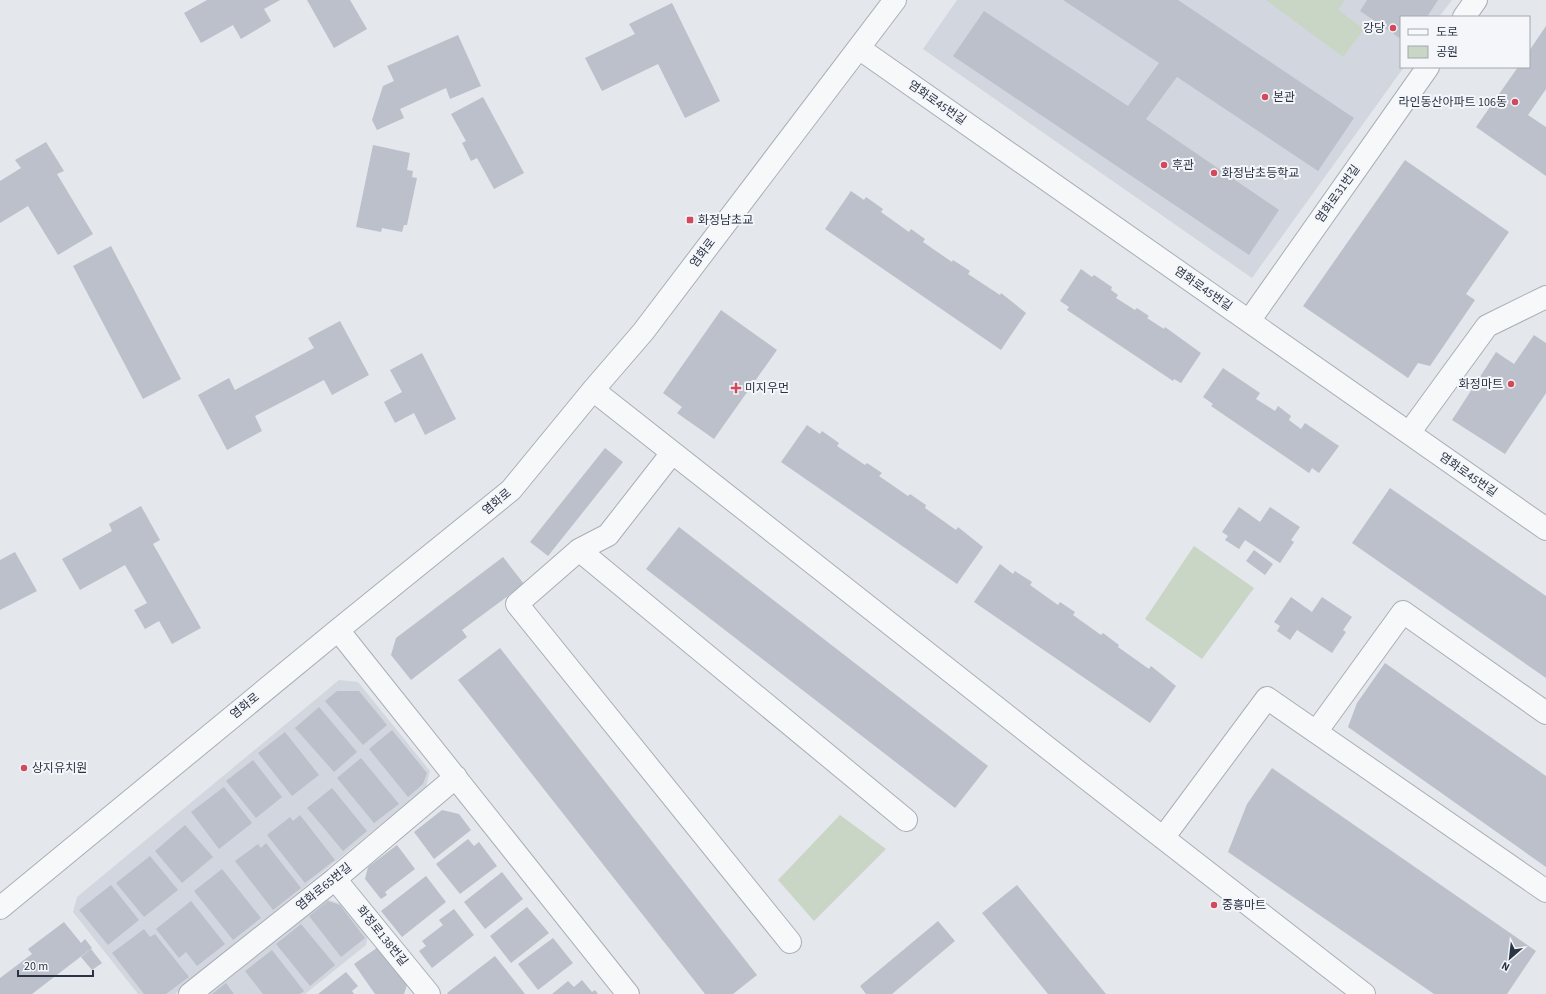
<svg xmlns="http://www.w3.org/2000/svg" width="1546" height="994" viewBox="0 0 1546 994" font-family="'Source Sans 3','Noto Sans KR',sans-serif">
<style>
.built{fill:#d2d6de}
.green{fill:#c9d6c5}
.building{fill:#bbc0ca}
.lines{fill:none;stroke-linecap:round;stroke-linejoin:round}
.minor-casing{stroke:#a9aeb7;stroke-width:24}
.minor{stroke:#f7f8fa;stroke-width:22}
.poi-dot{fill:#d1495b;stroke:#f4f6f9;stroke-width:1.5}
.labels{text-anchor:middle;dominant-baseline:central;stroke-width:4;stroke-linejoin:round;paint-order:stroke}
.poi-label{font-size:12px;fill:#2b3445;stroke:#f4f6f9;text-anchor:start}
.street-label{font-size:12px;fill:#2b3445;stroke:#f4f6f9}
</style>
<rect width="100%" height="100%" fill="#e4e7ec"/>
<path class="built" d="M957 0H1452L1439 17H1401V67H1404L1252 278 923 49Z
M339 680 358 682 430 771 426 787 175 994H138L73 912 77 897Z
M325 899 343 904 368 935 366 945 305 994H205Z"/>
<path class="green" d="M1266 0H1345L1338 10 1364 29 1343 57Z
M1194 546 1254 588 1202 659 1145 619Z
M840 815 886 849 814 921 778 880Z"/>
<path class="building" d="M207 0H280L264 9 271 21 241 39 233 25 201 43 184 13Z
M307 0H350L367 29 334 48Z
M1063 0H1178L1354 118 1318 171 1177 77 1146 119 1279 210 1249 255 953 56 984 11 1128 106 1159 63Z
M1367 0H1438L1427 17H1401V39L1360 11Z
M672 3 720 101 685 118 658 64 602 91 585 58 635 34 629 24Z
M1546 26V89L1528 115 1546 127V176L1476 127 1518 67H1529V51Z
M458 35 481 86 450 99 446 88 400 109 404 118 377 130 372 120 383 86 394 81 387 66Z
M483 97 524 173 494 189 477 158 471 161 462 143 466 141 451 114Z
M46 142 64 171 57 174 93 234 58 255 28 206 0 223V181L21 168 15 160Z
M373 145 410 153 407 170 413 171 412 177 417 178 407 225H404L402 232 382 228 381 232 356 227Z
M1405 160 1509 232 1466 294 1475 300 1430 366 1418 363 1408 378 1303 306Z
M851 191 864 200 866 197 883 209 881 212 909 232 911 229 925 239 923 242 952 262 953 260 970 271 968 274 1000 295 1001 293 1026 313 1001 350 825 229Z
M111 246 181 379 143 399 73 266Z
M1081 269 1092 277 1094 275 1112 287 1111 290 1118 295 1116 298 1135 310 1137 308 1149 316 1147 318 1164 329 1165 327 1201 353 1181 383 1174 379 1173 381 1067 310 1069 307 1060 301Z
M721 310 777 350 714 439 677 413 682 407 663 393Z
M340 321 369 375 332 395 324 380 255 416 262 431 227 450 198 395 229 378 235 390 314 348 308 338Z
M1534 335 1546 343V393L1505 454 1452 420 1496 352 1514 364Z
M422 353 456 419 425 435 414 413 395 423 384 402 402 392 390 370Z
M1223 368 1260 393 1256 399 1275 411 1278 406 1291 416 1289 420 1301 429 1305 423 1339 446 1319 473 1312 468 1309 473 1211 406 1213 404 1203 397Z
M807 425 820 434 822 431 839 443 837 446 865 465 867 463 882 473 879 476 908 496 910 494 926 505 925 508 956 530 958 527 983 547 957 584 781 462Z
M605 448 623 462 548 556 530 542Z
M1390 488 1546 596V678L1352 543Z
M141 506 160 540 153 544 201 628 172 644 159 621 145 629 134 610 147 603 125 565 80 590 62 559 112 531 109 524Z
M1239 507 1260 522 1270 507 1300 527 1291 540 1294 542 1280 563 1245 540 1239 549 1225 540 1228 536 1222 532Z
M679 527 988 766 955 808 646 569Z
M1254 550 1273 564 1265 575 1246 561Z
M15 552 37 591 0 610V560Z
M503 557 524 584 462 630 467 637 411 680 391 655 396 638Z
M1000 564 1013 574 1015 571 1032 582 1030 585 1058 605 1060 602 1075 612 1073 615 1101 635 1103 633 1119 645 1118 647 1149 669 1151 666 1176 686 1150 723 974 602Z
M1291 597 1312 612 1322 597 1352 617 1343 630 1346 632 1332 653 1297 630 1290 640 1277 631 1280 626 1274 622Z
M500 648 757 975 733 994H705L458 680Z
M1385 663 1546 776V867L1348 727 1357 703Z
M337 691H359L387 725 363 745 325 701Z
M319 707 357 752 334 772 295 728Z
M392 730 427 773 423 784 408 797 369 749Z
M285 732 319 775 292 796 258 753Z
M361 758 399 804 374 823 337 778Z
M253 760 282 797 256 818 226 781Z
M1272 768 1536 951 1507 994H1434L1228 852 1247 804Z
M224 787 252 823 219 849 191 812Z
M332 788 367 831 343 851 307 808Z
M442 810 459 814 471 830 434 859 414 832Z
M300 815 335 860 305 883 267 835 290 817 293 821Z
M185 825 213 857 182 883 155 851Z
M468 839 474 846 479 842 497 866 460 894 436 864Z
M266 843 301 888 273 910 235 861 258 844 261 848Z
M397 845 415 869 385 892 387 895 381 899 365 879 368 867Z
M150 856 178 890 144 917 116 883Z
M222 869 261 918 233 940 194 891Z
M502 872 523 899 485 929 464 902Z
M426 876 446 902 402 937 381 911Z
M111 885 139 920 108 945 79 910Z
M1017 885 1106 994H1048L982 913Z
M191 901 225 944 197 966 186 952 179 958 156 929Z
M328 901 340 905 365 938 341 957 309 916Z
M527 907 549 933 511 963 490 936Z
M454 909 474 935 432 968 419 951 426 946 422 941 443 925 439 920Z
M938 921 955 941 892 994H866L860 986Z
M64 922 81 943 85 939 92 948 32 994H0V978L32 954 28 949Z
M301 924 335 965 310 986 276 944Z
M144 929 150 937 155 934 189 977 166 994H144L112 953Z
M553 938 573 963 538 990 518 964Z
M381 945 410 976 404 994H375L354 964Z
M91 949 102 963 92 970 81 957Z
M272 950 304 991 300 994H263L245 971Z
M495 956 525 994H448L447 993Z
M346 972 358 986 352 991 354 994H318Z
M582 980 592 992 595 990 598 994H552L568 981 574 987Z
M226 983 234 994H212Z"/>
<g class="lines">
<defs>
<path id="minor" d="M1464 17 1476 0
M860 49 1546 529
M1249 321 1428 67
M593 390 1086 778 1364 994
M1409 433 1487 326 1546 297
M672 453 608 535 579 550 517 604 790 942
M579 550 906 820
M338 630 628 994
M1316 732 1403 612 1546 713
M1163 838 1267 698 1546 891
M335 879 429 994
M0 908 338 630 511 490 593 390 643 332 895 0
M190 994 335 879 456 777"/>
</defs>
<use href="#minor" class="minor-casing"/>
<use href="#minor" class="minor"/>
</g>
<g class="poi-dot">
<circle cx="1393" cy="28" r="4"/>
<circle cx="1265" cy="97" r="4"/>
<circle cx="1515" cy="102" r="4"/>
<circle cx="1164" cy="165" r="4"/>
<circle cx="1214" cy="173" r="4"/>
<rect x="686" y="216" width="8" height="8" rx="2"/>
<circle cx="1511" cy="384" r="4"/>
<path d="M734 382h4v4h4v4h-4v4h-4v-4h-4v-4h4z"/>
<circle cx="24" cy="768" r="4"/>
<circle cx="1214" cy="905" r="4"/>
</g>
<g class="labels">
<g class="poi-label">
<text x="1385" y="28" text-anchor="end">강당</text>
<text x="1273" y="97">본관</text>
<text x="1507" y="102" text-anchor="end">라인동산아파트 106동</text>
<text x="1172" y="165">후관</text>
<text x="1222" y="173">화정남초등학교</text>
<text x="698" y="220">화정남초교</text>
<text x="1503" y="384" text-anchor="end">화정마트</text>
<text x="745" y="388">미지우먼</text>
<text x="32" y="768">상지유치원</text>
<text x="1222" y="905">중흥마트</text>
</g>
<g class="street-label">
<text transform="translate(937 103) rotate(35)">염화로45번길</text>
<text transform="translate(1338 194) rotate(-55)">염화로31번길</text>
<text transform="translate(703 253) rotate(-53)">염화로</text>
<text transform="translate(1203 289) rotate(35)">염화로45번길</text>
<text transform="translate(1468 475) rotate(35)">염화로45번길</text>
<text transform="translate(497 502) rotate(-40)">염화로</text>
<text transform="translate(245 706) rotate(-39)">염화로</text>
<text transform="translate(324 887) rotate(-39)">염화로65번길</text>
<text transform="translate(382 936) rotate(51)">화정로138번길</text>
</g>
</g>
<rect x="1400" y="16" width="130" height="52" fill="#f4f6f9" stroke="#a4a8b1"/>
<rect x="1408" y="29" width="20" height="6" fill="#f7f8fa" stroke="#a4a8b1"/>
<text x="1436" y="36" font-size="12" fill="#2b3445">도로</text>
<rect x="1408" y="46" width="20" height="12" fill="#c9d6c5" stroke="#a4a8b1"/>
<text x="1436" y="56" font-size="12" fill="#2b3445">공원</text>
<g transform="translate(1510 958) rotate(208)" stroke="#f4f6f9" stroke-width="3" paint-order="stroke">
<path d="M0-3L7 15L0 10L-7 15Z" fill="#2b3445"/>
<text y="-6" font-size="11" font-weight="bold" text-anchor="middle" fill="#2b3445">N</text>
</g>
<path d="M18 970v6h75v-6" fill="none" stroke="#2b3445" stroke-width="2"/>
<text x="24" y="970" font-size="12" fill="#2b3445" stroke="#f4f6f9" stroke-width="3" paint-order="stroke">20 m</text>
</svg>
